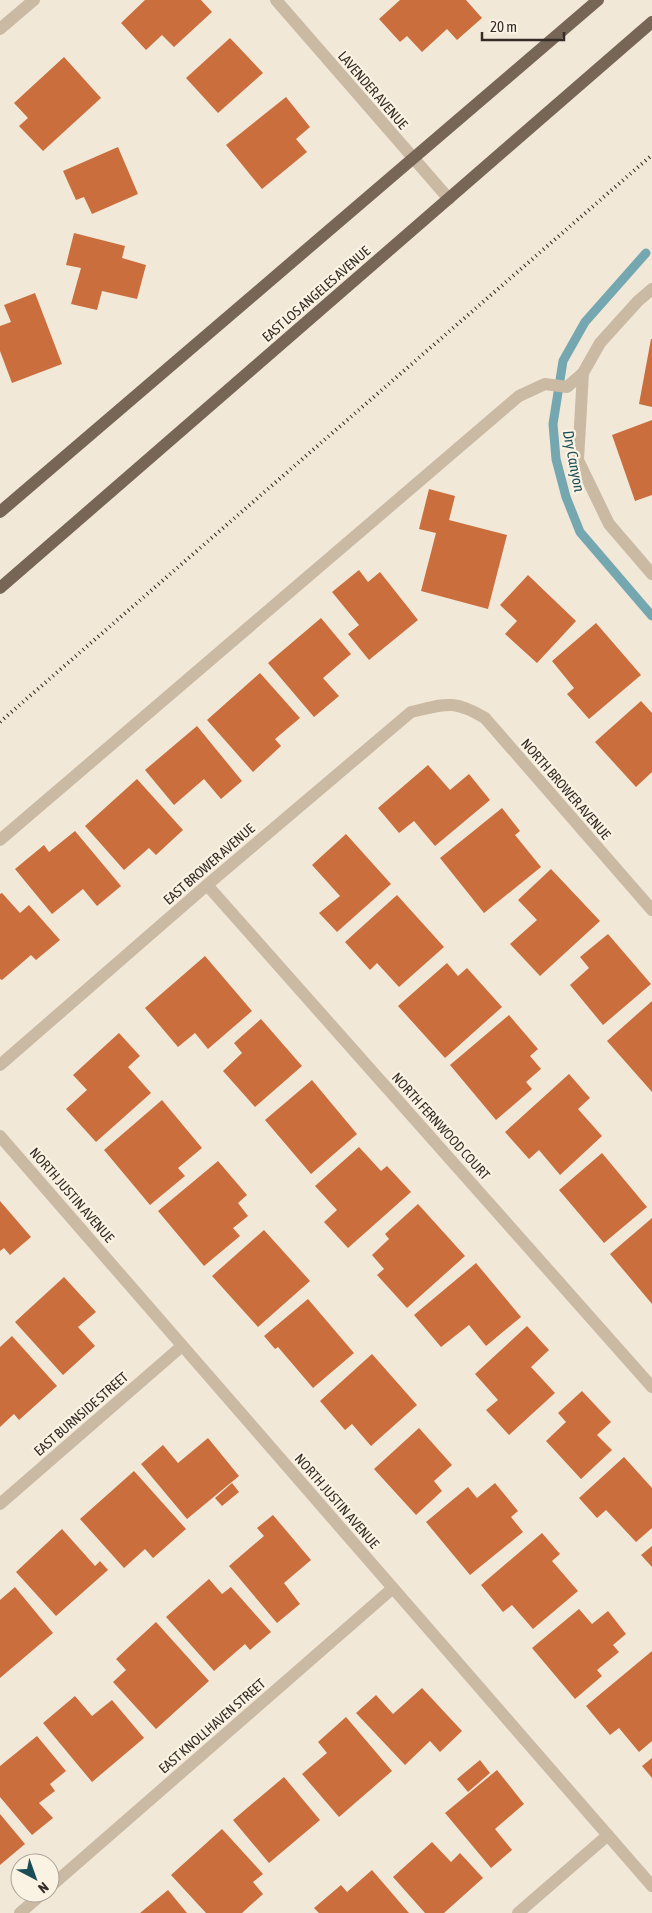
<svg xmlns="http://www.w3.org/2000/svg" width="652" height="1913" viewBox="0 0 652 1913" font-family="'Asap Condensed',sans-serif">
<style>
.lines{fill:none;stroke-linecap:round;stroke-linejoin:round}
.stream{stroke:#75a7b0;stroke-width:9}
.building{fill:#ca6e3d}
.service{stroke:#cab9a3;stroke-width:12}
.minor{stroke:#cab9a3;stroke-width:12}
.primary{stroke:#776556;stroke-width:12}
.rail{stroke:#352c25;stroke-width:4;stroke-dasharray:1 4;stroke-linecap:butt}
.labels{text-anchor:middle;dominant-baseline:central;stroke-width:4.5;stroke-linejoin:round;paint-order:stroke}
.street-label{font-size:14px;fill:#352c25;stroke:#faf2e3}
.water-label{font-size:15px;font-style:italic;fill:#1a4d57;stroke:#faf2e3}
</style>
<rect width="100%" height="100%" fill="#f2e8d7"/>
<g class="lines">
<path class="stream" d="M646 253 585 322 563 361 553 424 556 459 566 497 580 532 652 616"/>
</g>
<path class="building" d="M145 0H201L212 12 174 47 162 35 146 50 121 23Z
M400 0H466L482 18 457 40 447 29 422 52 407 36 400 42 379 19Z
M230 38 263 73 218 113 186 78Z
M64 57 101 98 43 151 19 126 28 118 14 103Z
M286 97 310 127 296 139 307 152 262 189 226 145Z
M118 147 138 194 92 214 84 197 76 200 63 171Z
M74 233 125 246 122 258 146 265 137 299 102 291 97 310 71 304 81 268 66 265Z
M35 293 62 364 12 383 0 351V326L11 322 4 305Z
M651 339H652V407L639 404Z
M652 420V495L635 501 612 435Z
M429 489 455 496 449 520 507 535 488 609 421 591 436 533 419 529Z
M359 570 368 582 380 572 418 620 369 660 348 634 359 625 332 592Z
M528 575 576 621 537 663 505 634 517 621 500 605Z
M321 618 351 654 323 678 339 696 314 717 268 663Z
M596 623 641 675 589 719 567 694 574 688 552 661Z
M260 673 300 718 275 739 281 746 253 772 207 720Z
M641 701 652 713V772L636 787 595 742Z
M197 726 242 781 221 799 204 779 174 805 145 770Z
M428 765 450 790 469 774 490 800 435 846 414 821 399 833 378 808Z
M137 779 183 830 156 855 149 848 124 870 85 826Z
M502 808 520 831 515 835 541 867 484 913 440 858Z
M75 831 121 886 97 906 83 889 52 914 15 869 44 845 49 852Z
M346 834 391 884 337 932 319 913 340 896 312 865Z
M551 869 600 921 540 976 510 944 537 920 518 900Z
M2 893 20 913 29 905 60 940 36 960 31 955 2 980 0 979V894Z
M397 895 444 947 399 987 377 963 370 970 345 942Z
M608 934 651 984 603 1025 570 985 589 968 580 957Z
M205 956 252 1011 208 1049 195 1033 178 1047 145 1008Z
M447 963 458 976 467 968 502 1007 445 1058 398 1006Z
M652 1001V1092L607 1041Z
M509 1015 538 1049 530 1056 541 1069 526 1082 532 1089 496 1120 450 1065Z
M261 1019 302 1066 255 1107 223 1071 242 1053 234 1043Z
M119 1033 140 1056 128 1067 151 1093 96 1142 66 1109 87 1090 73 1075Z
M569 1074 590 1098 578 1109 602 1136 560 1175 539 1150 529 1159 505 1132Z
M312 1080 357 1134 311 1174 265 1120Z
M162 1100 202 1148 178 1168 185 1176 150 1205 104 1150Z
M359 1147 381 1171 387 1166 411 1192 348 1248 324 1222 337 1210 315 1186Z
M602 1153 647 1207 604 1243 559 1190Z
M218 1161 247 1195 238 1203 248 1216 233 1228 240 1236 204 1266 158 1211Z
M0 1201 31 1237 10 1255 4 1248 0 1251Z
M418 1204 465 1256 407 1308 377 1275 384 1269 372 1255 389 1239 385 1234Z
M652 1218V1304L610 1254Z
M264 1230 310 1281 258 1327 212 1276Z
M476 1263 521 1317 486 1346 469 1325 441 1347 414 1315Z
M64 1277 96 1312 78 1327 95 1346 63 1375 15 1322Z
M308 1299 354 1353 313 1388 278 1347 275 1349 264 1336Z
M527 1326 549 1350 531 1367 555 1393 509 1435 486 1410 498 1400 475 1374Z
M12 1336 57 1386 19 1420 14 1414 0 1427V1347Z
M372 1354 417 1405 371 1446 352 1424 345 1430 320 1401Z
M582 1391 611 1422 597 1435 612 1450 581 1479 546 1441 566 1422 558 1413Z
M419 1428 452 1465 434 1481 442 1491 416 1515 374 1469Z
M208 1438 239 1476 187 1519 141 1464 163 1445 178 1463Z
M624 1457 652 1488V1528L636 1542 606 1510 597 1518 579 1498Z
M134 1471 186 1529 153 1558 145 1549 124 1568 80 1519Z
M232 1483 239 1492 222 1506 215 1498Z
M495 1483 518 1511 511 1517 523 1532 470 1575 426 1522 468 1487 477 1498Z
M273 1515 311 1560 284 1583 300 1604 277 1623 229 1566 264 1536 257 1528Z
M62 1529 95 1566 100 1561 108 1570 56 1616 16 1572Z
M542 1533 560 1554 552 1561 578 1591 533 1629 512 1605 503 1612 481 1585Z
M652 1546V1567L641 1555Z
M209 1579 222 1594 231 1587 271 1632 250 1650 245 1644 214 1671 166 1617Z
M15 1587 53 1633 0 1678V1600Z
M579 1609 592 1624 608 1611 626 1634 613 1645 619 1652 597 1670 602 1676 575 1699 532 1648Z
M156 1622 209 1681 156 1729 113 1682 126 1670 116 1659Z
M652 1651V1741L639 1752 619 1728 610 1735 586 1706Z
M422 1688 462 1731 440 1752 430 1741 405 1765 356 1713 376 1695 393 1714Z
M75 1696 92 1716 112 1700 144 1738 92 1782 43 1723Z
M346 1717 392 1771 339 1817 302 1774 327 1753 318 1742Z
M37 1736 66 1771 50 1784 55 1791 39 1803 53 1818 32 1835 0 1797V1766Z
M652 1758V1778L642 1766Z
M480 1760 490 1773 468 1792 457 1779Z
M497 1770 524 1804 495 1829 512 1850 491 1868 445 1813Z
M284 1777 320 1820 269 1863 233 1820Z
M0 1814 25 1844 0 1865Z
M222 1829 263 1874 253 1882 263 1894 242 1913H206L171 1875Z
M432 1842 451 1862 460 1853 483 1878 444 1913H425L393 1877Z
M372 1870 409 1913H319L314 1908 341 1885 347 1892Z
M168 1890 187 1913H140Z"/>
<g class="lines">
<path class="service" d="M583 373 578 460 609 524 652 574
M0 840 519 396 545 384 567 387 583 373 600 343 638 301 652 289"/>
<path class="minor" d="M276 0 449 199
M0 29 34 0
M207 885 652 1387
M0 1065 207 885 411 712C446 704 453 699 485 718L652 910
M0 1136 652 1886
M0 1504 182 1346
M50 1887 393 1588
M20 1913 43 1893
M518 1913 608 1835"/>
<path class="primary" d="M0 512 598 0
M0 588 652 22"/>
<path class="rail" d="M0 722 652 155"/>
</g>
<g class="labels">
<g class="street-label">
<text transform="translate(373 90) rotate(49)">LAVENDER AVENUE</text>
<text transform="translate(316 294) rotate(-41)">EAST LOS ANGELES AVENUE</text>
<text transform="translate(566 789) rotate(49)">NORTH BROWER AVENUE</text>
<text transform="translate(209 864) rotate(-41)">EAST BROWER AVENUE</text>
<text transform="translate(441 1126) rotate(48)">NORTH FERNWOOD COURT</text>
<text transform="translate(72 1195) rotate(49)">NORTH JUSTIN AVENUE</text>
<text transform="translate(81 1414) rotate(-41)">EAST BURNSIDE STREET</text>
<text transform="translate(337 1501) rotate(49)">NORTH JUSTIN AVENUE</text>
<text transform="translate(212 1726) rotate(-41)">EAST KNOLLHAVEN STREET</text>
</g>
<g class="water-label">
<text transform="translate(574 461) rotate(79)">Dry Canyon</text>
</g>
</g>
<g transform="translate(35 1878) rotate(139)"><circle r="24" fill="#faf2e3" stroke="#aba397"/>
<path d="M0-4L9 19L0 12L-9 19Z" fill="#1a4d57"/>
<text y="-8" font-size="14" font-weight="bold" text-anchor="middle" fill="#352c25">N</text>
</g>
<path d="M482 32v8h82v-8" fill="none" stroke="#352c25" stroke-width="2.5"/>
<text x="490" y="32" font-size="15" fill="#352c25" stroke="#faf2e3" stroke-width="4" paint-order="stroke">20 m</text>
</svg>
